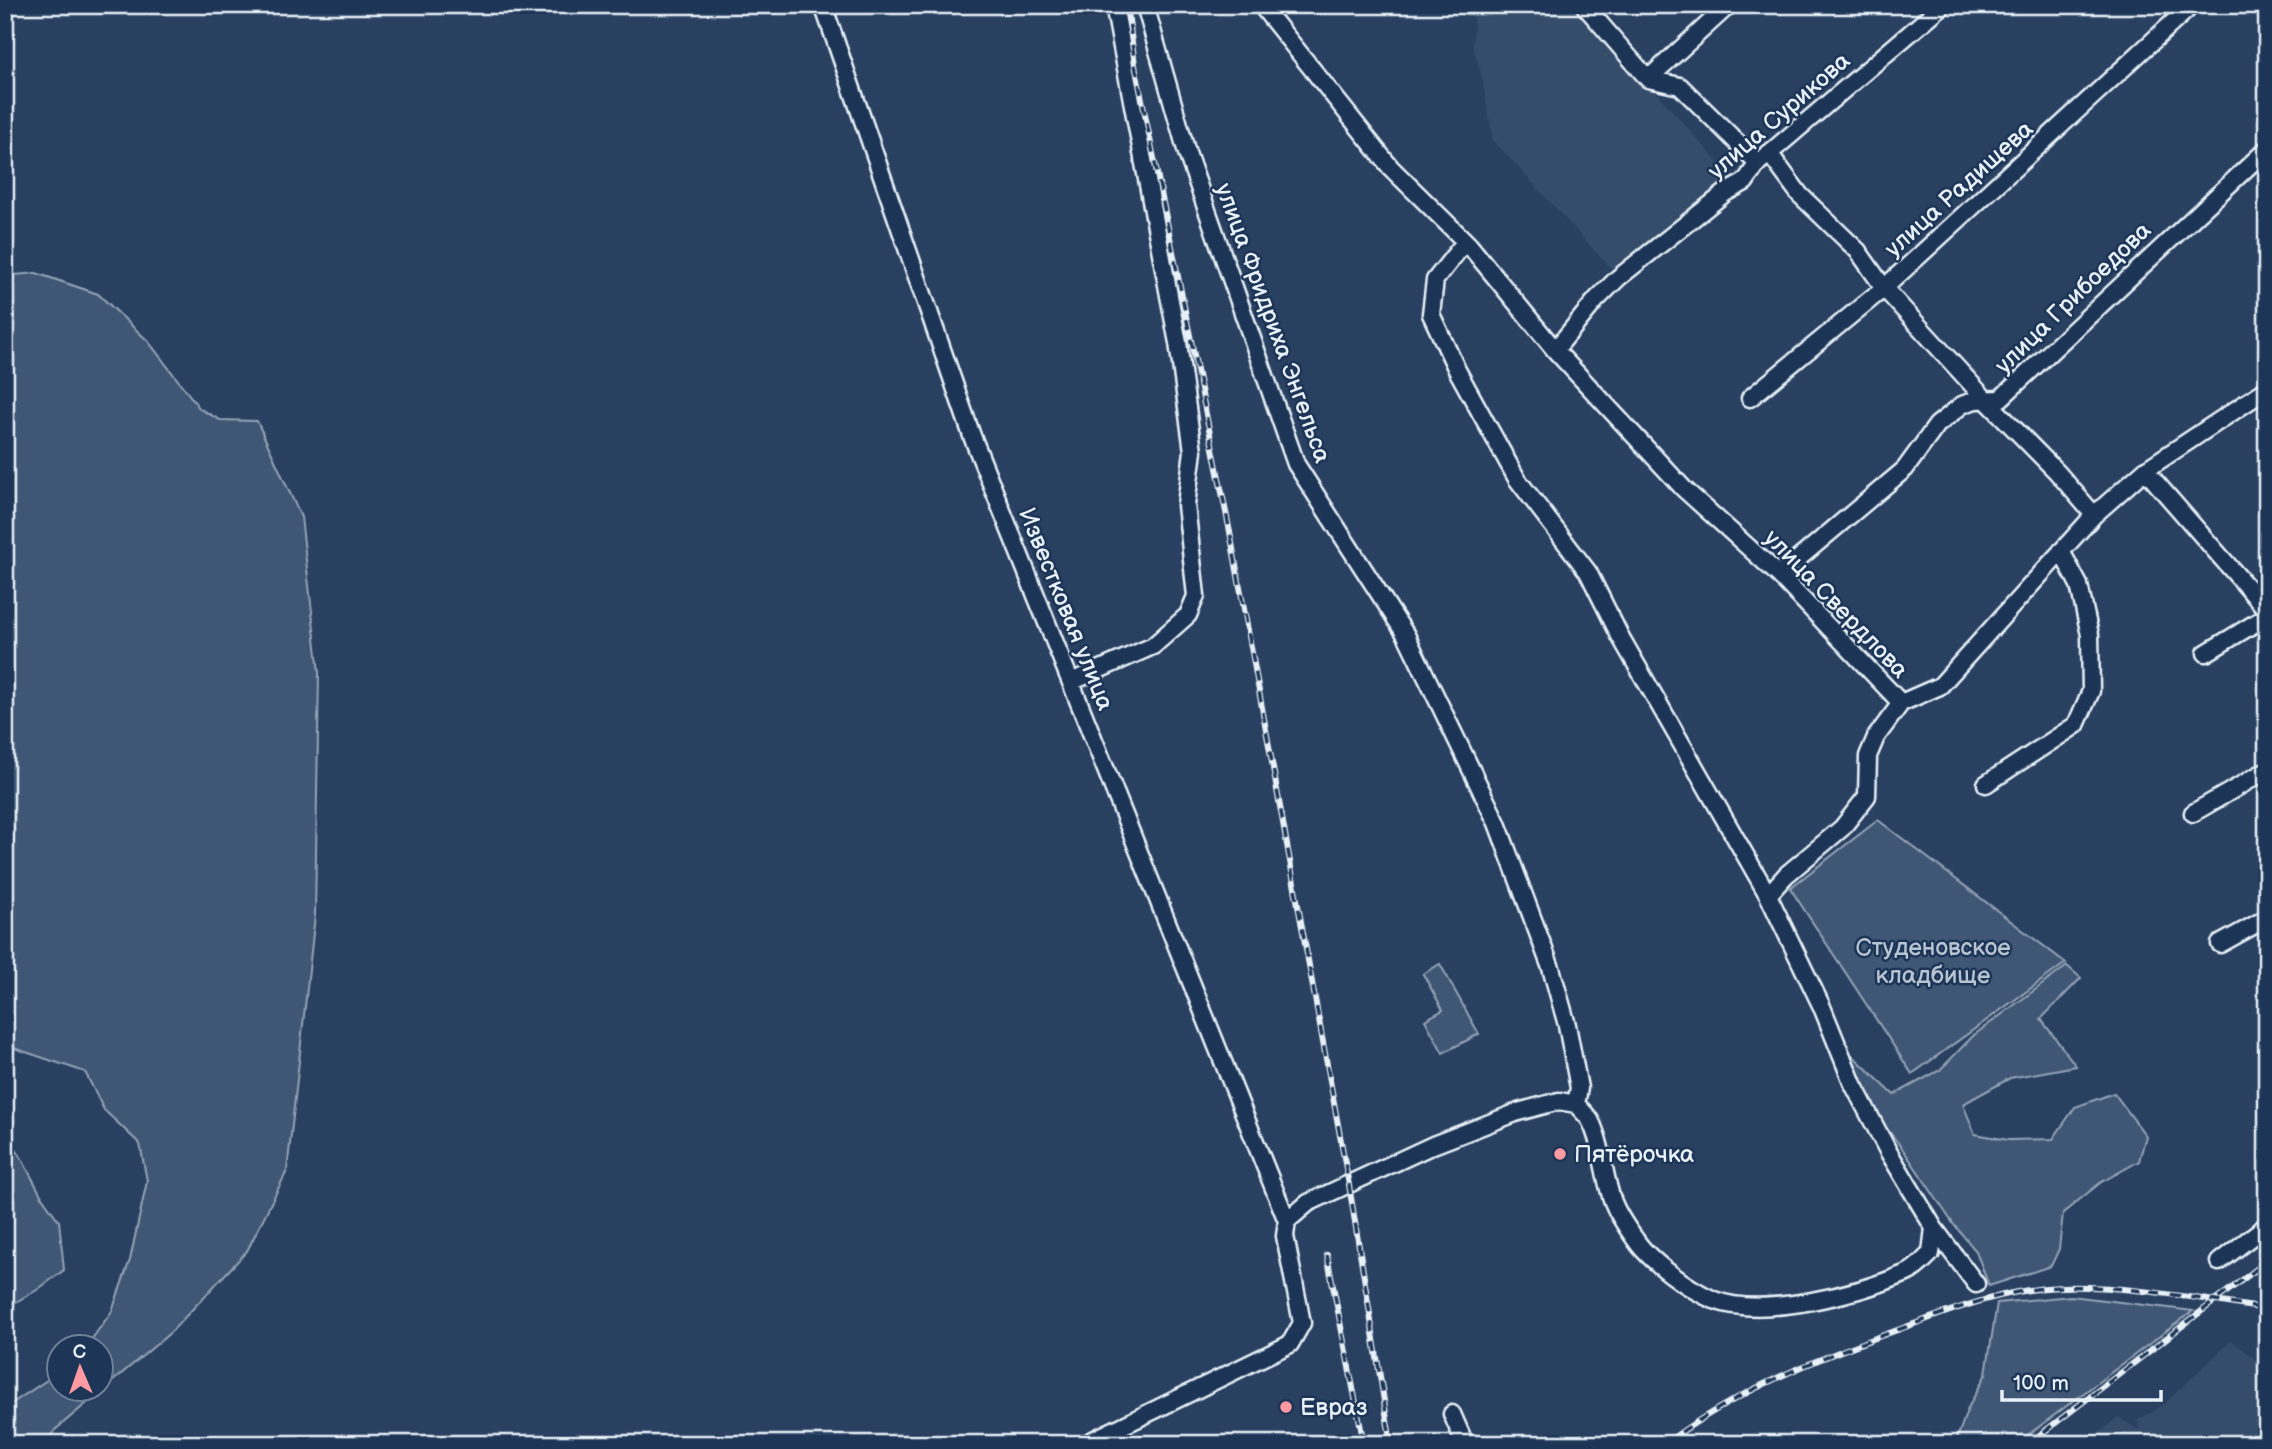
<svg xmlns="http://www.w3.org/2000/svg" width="2272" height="1449" viewBox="0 0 2272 1449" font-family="'Balsamiq Sans',sans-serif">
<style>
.built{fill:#364d6b}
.green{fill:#415774;stroke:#94a4b6;stroke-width:2}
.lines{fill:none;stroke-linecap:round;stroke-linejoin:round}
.minor-casing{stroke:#e8f1f8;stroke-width:21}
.minor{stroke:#1d3557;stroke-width:16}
.rail-casing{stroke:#e8f1f8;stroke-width:6}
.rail{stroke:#1d3557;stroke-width:3.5;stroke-dasharray:10;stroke-linecap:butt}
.poi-dot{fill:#ff9aa2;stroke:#1d3557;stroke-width:2.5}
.labels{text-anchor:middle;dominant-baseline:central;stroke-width:5;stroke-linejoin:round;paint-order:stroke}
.street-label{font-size:24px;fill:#e8f1f8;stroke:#1d3557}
.park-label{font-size:24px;fill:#b6c3d0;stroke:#1d3557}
.poi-label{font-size:24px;fill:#e8f1f8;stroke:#1d3557;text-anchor:start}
</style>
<rect width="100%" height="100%" fill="#294061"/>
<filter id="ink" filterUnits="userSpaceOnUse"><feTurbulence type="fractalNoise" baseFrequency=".0143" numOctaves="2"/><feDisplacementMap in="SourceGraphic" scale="14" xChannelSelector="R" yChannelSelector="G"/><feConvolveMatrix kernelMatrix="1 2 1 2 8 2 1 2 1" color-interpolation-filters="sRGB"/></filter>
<g filter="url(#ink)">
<path class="built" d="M1474 5H1578L1732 178 1618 276 1493 140 1482 77 1473 47Z
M2232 1340 2263 1366 2267 1364V1444H2085L2118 1417 2140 1431 2137 1421 2163 1405Z"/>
<path class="green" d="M36 273 98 294 148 341 200 409 220 420 257 421 301 517 319 672 315 915 287 1171 247 1251 171 1332 55 1430 45 1444H5V1408L59 1372 60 1390H102V1348L86 1347 112 1311 130 1260 147 1181 140 1144 104 1110 85 1072 11 1047H5V276Z
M1878 820 2066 963 1912 1074 1790 888Z
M1440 964 1479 1034 1443 1053 1425 1020 1443 1010 1423 974Z
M2067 966 2081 978 2041 1019 2076 1066 2010 1078 1963 1104 1975 1134 2008 1140 2053 1139 2075 1107 2114 1093 2146 1136 2139 1161 2100 1183 2063 1213 2059 1249 2051 1266 1989 1286 1976 1251 1954 1225 1902 1148 1872 1109 1850 1053 1894 1095 1940 1070 1974 1035Z
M5 1133 21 1157 42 1197 59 1221 64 1270 37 1290 5 1308Z
M2071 1296 2193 1311 2016 1444H1955L1968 1408 1986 1374 1997 1303Z"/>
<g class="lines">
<defs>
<path id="minor" d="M823 5 972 436 1287 1221
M1145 5 1187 153 1296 464 1406 635 1497 823 1551 968 1567 1025 1579 1088 1576 1104
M1261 5 1391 168 1469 245 1555 350 1684 489 1779 575 1901 703
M1584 5 1648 79 1680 86 1758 163
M1648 79 1729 5
M1769 153 1800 195 1858 251 1884 288 1987 401 2057 472 2094 515
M1465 242 1435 280 1431 314 1457 370 1517 479 1588 572 1620 636 1768 895
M1555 350 1596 300 1618 278 1725 193 1745 182 1758 163 1943 5
M1750 398 1884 288 2192 5
M2145 470 2267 610
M1779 575 1905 469 1937 425 1962 405 1975 400 2000 399 2267 149
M2206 653 2267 616
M1071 682 1153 646 1188 615 1196 596 1186 505 1193 451 1178 343 1114 5
M1901 703 1940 686 2094 515 2145 470 2267 389
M1986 784 2076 725 2091 691 2090 635 2079 585 2061 551
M2193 813 2267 770
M2220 944 2267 918
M1934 1228 1976 1284
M2219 1262 2267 1225
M1452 1414 1465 1444
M1085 1444 1290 1344 1302 1323 1285 1236 1287 1221 1308 1203 1433 1145 1518 1112 1559 1101 1576 1104C1580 1109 1587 1115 1590 1120 1603 1145 1603 1176 1613 1202 1618 1215 1627 1228 1635 1239 1649 1261 1690 1290 1714 1300 1763 1319 1860 1293 1907 1273 1916 1269 1924 1260 1931 1253L1934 1228 1888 1151 1853 1084 1822 1007 1768 895 1786 875 1842 828 1867 796 1868 756 1876 737 1901 703"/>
</defs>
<use href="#minor" class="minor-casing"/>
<use href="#minor" class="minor"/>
<defs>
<path id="rail" d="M1127 5 1135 65 1230 532 1349 1185 1391 1444
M1327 1255 1364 1444
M1665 1444C1736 1390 1819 1358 1903 1328 1954 1309 2005 1289 2061 1287 2129 1285 2199 1299 2267 1309
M2028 1444 2267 1261"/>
</defs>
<use href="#rail" class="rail-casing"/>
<use href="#rail" class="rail"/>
</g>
</g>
<g class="poi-dot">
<circle cx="1560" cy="1154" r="7"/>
<circle cx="1286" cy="1407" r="7"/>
</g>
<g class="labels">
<g class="street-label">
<text transform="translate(1779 116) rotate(-41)">улица Сурикова</text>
<text transform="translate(1959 189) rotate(-42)">улица Радищева</text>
<text transform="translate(2073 298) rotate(-44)">улица Грибоедова</text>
<text transform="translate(1273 323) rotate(70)">улица Фридриха Энгельса</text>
<text transform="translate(1836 604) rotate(46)">улица Свердлова</text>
<text transform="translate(1066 609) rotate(68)">Известковая улица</text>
</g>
<g class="park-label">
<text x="1933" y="947">Студеновское<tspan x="1933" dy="28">кладбище</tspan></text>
</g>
<g class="poi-label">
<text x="1574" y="1154">Пятёрочка</text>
<text x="1300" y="1407">Евраз</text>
</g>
</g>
<rect width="2272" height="1449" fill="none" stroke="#1d3557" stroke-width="28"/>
<rect x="14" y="14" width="2244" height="1421" fill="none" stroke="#e8f1f8" stroke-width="2.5" filter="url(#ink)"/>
<g transform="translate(80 1368) rotate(358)"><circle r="33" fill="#1d3557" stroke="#6e8097" stroke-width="2"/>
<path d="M0-5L12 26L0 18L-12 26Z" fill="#ff9aa2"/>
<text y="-10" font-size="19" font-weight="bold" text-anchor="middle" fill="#e8f1f8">С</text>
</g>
<path d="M2002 1390v10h159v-10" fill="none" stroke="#e8f1f8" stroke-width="3.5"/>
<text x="2013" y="1390" font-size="21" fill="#e8f1f8" stroke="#1d3557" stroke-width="5" paint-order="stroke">100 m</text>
</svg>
